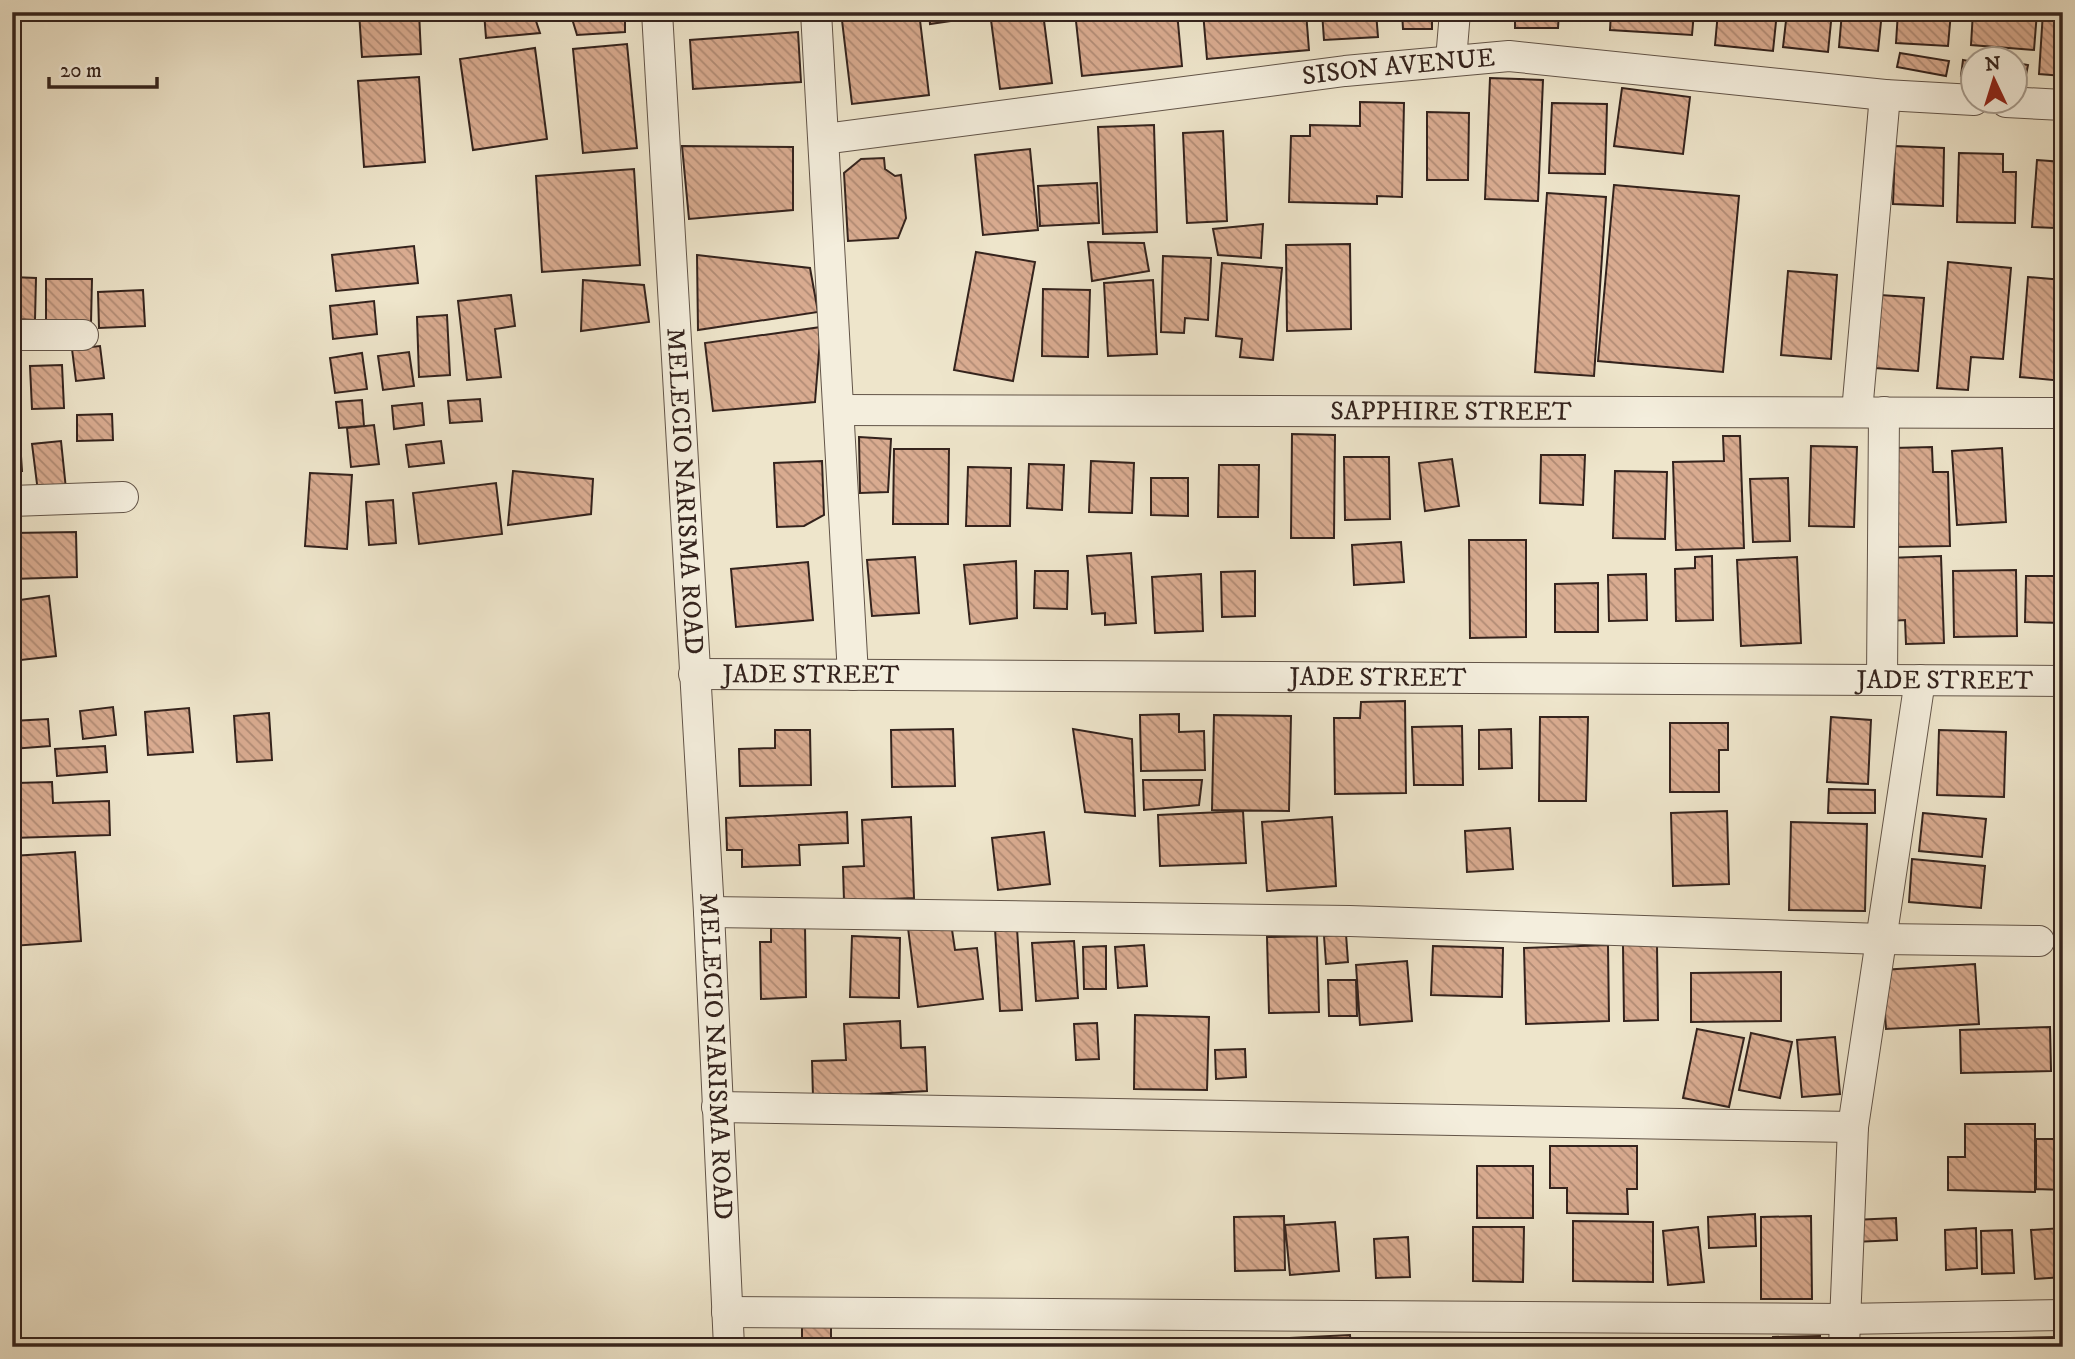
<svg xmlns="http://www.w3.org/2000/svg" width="2075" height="1359" viewBox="0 0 2075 1359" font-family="'IM FELL DW Pica',serif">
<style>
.building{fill:url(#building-back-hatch);stroke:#34231d;stroke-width:2}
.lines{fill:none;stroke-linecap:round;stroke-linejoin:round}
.minor-casing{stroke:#625448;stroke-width:32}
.minor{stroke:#f4eedd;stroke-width:30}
.labels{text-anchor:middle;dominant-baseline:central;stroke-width:7;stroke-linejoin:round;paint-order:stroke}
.street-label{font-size:26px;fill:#34231d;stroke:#f4eedd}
</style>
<defs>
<pattern id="building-back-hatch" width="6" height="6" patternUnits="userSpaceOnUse" patternTransform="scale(1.75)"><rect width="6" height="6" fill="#d9ab90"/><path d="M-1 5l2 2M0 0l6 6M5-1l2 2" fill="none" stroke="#b18b75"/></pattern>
</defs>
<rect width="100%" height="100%" fill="#eee5cb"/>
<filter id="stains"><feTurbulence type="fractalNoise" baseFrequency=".00286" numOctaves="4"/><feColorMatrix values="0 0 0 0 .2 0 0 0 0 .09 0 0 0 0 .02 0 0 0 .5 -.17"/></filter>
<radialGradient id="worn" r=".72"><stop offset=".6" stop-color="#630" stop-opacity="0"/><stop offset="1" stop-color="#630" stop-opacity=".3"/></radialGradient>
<path class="building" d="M359 12H419L421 54 362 57Z
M484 12H533L540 33 486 38Z
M570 12H625V32L577 35Z
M695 12H761L762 17 695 21Z
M841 12H919L929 95 852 104Z
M929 12H992V15L930 24Z
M1075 12H1177L1182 66 1082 76Z
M1203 12H1306L1309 50 1207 59Z
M1322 12H1376L1378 37 1324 40Z
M1402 12H1432V29H1403Z
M1515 12H1559L1558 28H1515Z
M1611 12H1694L1692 35 1610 30Z
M1718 12H1777L1773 51 1715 45Z
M1787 12H1832L1828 52 1783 47Z
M1842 12H1882L1878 51 1839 47Z
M1898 12H1951L1948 46 1896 43Z
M1973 12H2037L2034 50 1971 45Z
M2043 12H2063V76L2039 74Z
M1043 13 1052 83 1000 89 991 20Z
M798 32 801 82 693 89 690 40Z
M627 44 637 148 583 153 573 49Z
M535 48 547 139 473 150 460 59Z
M1900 53 1949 61 1946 76 1897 67Z
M1963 60 1974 62V78L1961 76Z
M2016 63 2028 65 2025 80 2016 79Z
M419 77 425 162 364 167 358 81Z
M1490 78 1543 80 1538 201 1485 199Z
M1622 88 1690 97 1683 154 1614 146Z
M1360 102 1404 103 1402 197 1377 196V204L1289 202 1291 136H1310V125L1360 126Z
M1552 103 1607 104 1605 174 1549 173Z
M1427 112 1469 113 1468 180H1427Z
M1154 125 1157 232 1103 234 1098 127Z
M1223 131 1227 221 1187 223 1183 133Z
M682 146 793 147V210L689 219Z
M1895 146 1944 148 1943 206 1893 204Z
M1030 149 1038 230 983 235 975 155Z
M1959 153 2003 154V172H2016L2015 223 1957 222Z
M884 158 885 169 895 176 901 175 906 218 898 238 848 241 844 173 861 159Z
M2037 160 2063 162V218L2056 217 2055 228 2032 227Z
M634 169 640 265 542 272 536 176Z
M1097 183 1099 223 1040 226 1038 186Z
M1614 185 1739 196 1723 372 1598 361Z
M1547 193 1606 197 1594 376 1535 372Z
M1263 224 1261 258 1218 255 1213 229Z
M1088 242 1144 243 1149 271 1092 281Z
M1350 244 1351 329 1287 331 1286 245Z
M414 246 418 283 336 291 332 255Z
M976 252 1035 262 1013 381 954 370Z
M697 255 810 268 818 312 698 330Z
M1163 256 1211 258 1208 320 1185 318 1184 333 1161 332Z
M1948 262 2011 268 2003 359 1971 357 1968 390 1937 388Z
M1222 263 1282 268 1273 360 1240 357 1242 339 1216 336Z
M1788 271 1837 275 1831 359 1781 355Z
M12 277 36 278 35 320 12 319Z
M2028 277 2063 280V381L2020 377Z
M46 279H92L91 323 46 322Z
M583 280 644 285 649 322 581 331Z
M1153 280 1157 354 1108 356 1104 283Z
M1043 289 1090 290 1088 357 1042 356Z
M143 290 145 326 99 328 98 292Z
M511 295 515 326 495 329 501 377 467 380 458 301Z
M1880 295 1924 298 1918 371 1875 368Z
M374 301 377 334 333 339 330 306Z
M447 315 450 375 419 377 417 317Z
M821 327 815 402 713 411 705 343Z
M100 346 104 378 76 381 72 349Z
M409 352 414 386 383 390 378 356Z
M362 353 367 389 335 393 330 358Z
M12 363 15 418H12Z
M62 365 64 408 32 409 30 366Z
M480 399 482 421 450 423 448 401Z
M362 400 364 426 339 428 336 402Z
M422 403 424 425 394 429 392 406Z
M112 414 113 440 77 441V415Z
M374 425 379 464 351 467 347 428Z
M12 427H19L22 471H12Z
M1292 434 1335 435 1334 538H1291Z
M1723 436H1740L1744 548 1676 550 1673 462 1724 461Z
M859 437 891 439 888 492 860 493Z
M61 441 66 489 38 492 32 444Z
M441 441 444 463 409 467 406 445Z
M1811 446 1857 447 1854 527 1809 526Z
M1932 447 1933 472H1948L1950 546 1895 547 1893 448Z
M2002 448 2006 522 1957 525 1952 451Z
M894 449H949L948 524H893Z
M1541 455H1585L1583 505 1540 503Z
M1344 457H1389L1390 519 1345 520Z
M1452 459 1459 506 1425 511 1419 463Z
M822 461 824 515 804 526 777 527 774 463Z
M1091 461 1134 463 1132 513 1089 512Z
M1029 464 1064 465 1062 510 1027 508Z
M1219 465H1259L1258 517H1218Z
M968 467 1011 468 1010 526H966Z
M513 471 593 479 591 514 508 525Z
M1615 471 1667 472 1665 539 1613 538Z
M310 473 352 475 347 549 305 546Z
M1151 478H1188V516L1151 515Z
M1788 478 1790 541 1753 542 1750 479Z
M496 483 502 534 419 544 413 493Z
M393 500 396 543 369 545 366 502Z
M76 532 77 577 12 579V533Z
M1469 540H1526V637L1470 638Z
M1401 542 1404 582 1354 585 1352 545Z
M1131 553 1136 623 1105 625V613L1092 614 1087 556Z
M1712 556 1713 620 1676 621 1675 569 1695 568V557Z
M1941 556 1944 643 1906 644 1905 620 1890 621 1888 558Z
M915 557 919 613 872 616 867 560Z
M1797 557 1801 643 1741 646 1737 560Z
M1016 561 1017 618 970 624 964 565Z
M808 562 813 620 736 627 731 569Z
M2016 570 2017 636 1954 637 1953 571Z
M1035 571H1068L1067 609 1034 608Z
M1255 571V616L1222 617 1221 572Z
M1201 574 1203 631 1155 633 1152 577Z
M1646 574 1647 620 1609 621 1608 575Z
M2026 576H2063V623L2025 622Z
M1598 583V632H1555V584Z
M49 596 56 656 12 661V601Z
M1405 701 1406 793 1335 794 1334 718H1360L1361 702Z
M113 707 116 735 83 739 80 711Z
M189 708 193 752 148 755 145 712Z
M269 713 272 760 237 762 234 716Z
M1179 714V732L1204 731 1205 770 1141 771 1140 715Z
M1214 715 1291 716 1289 811 1212 810Z
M1540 717H1588L1586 801H1539Z
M1831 717 1871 720 1868 784 1827 782Z
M48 719 50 746 12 749V721Z
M1670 723H1728V750H1719V792H1670Z
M1462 726 1463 785H1414L1412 727Z
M953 729 955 786 892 787 891 730Z
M1073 729 1132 739 1135 816 1085 812Z
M1511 729 1512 768 1479 769V730Z
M775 730H810L811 785 740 786 739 749 775 748Z
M1939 730 2006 732 2004 797 1937 795Z
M105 746 107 772 57 776 55 749Z
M12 760H16V783L52 782 53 803 109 801 110 835 12 838Z
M1143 780H1202L1199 805 1144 810Z
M1829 789 1875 790V813H1828Z
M1243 811 1246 863 1160 866 1158 815Z
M1727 811 1729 884 1673 886 1671 813Z
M847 812 848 843 799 845 800 865 742 867V850H727L726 818Z
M1923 813 1986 819 1982 857 1919 851Z
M911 817 914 898 844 901 843 867 864 866 862 820Z
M1332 817 1336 886 1267 891 1262 822Z
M1791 822 1867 824 1865 911 1789 910Z
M1510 828 1513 869 1467 872 1465 831Z
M1044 832 1050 884 998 890 992 838Z
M75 852 81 941 12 946V856Z
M1912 859 1985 866 1981 908 1909 902Z
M951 923 955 950 977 948 983 999 918 1007 908 928Z
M805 925 806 997 761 999 760 942H771V926Z
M1017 928 1022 1010 1000 1011 995 929Z
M1346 934 1348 962 1326 964 1324 936Z
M852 936 900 938 899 998 850 997Z
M1317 936 1319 1012 1269 1013 1267 937Z
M1074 941 1078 998 1036 1001 1032 943Z
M1144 945 1147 986 1118 988 1115 947Z
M1608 945 1609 1021 1526 1024 1524 948Z
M1623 945H1657L1658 1020 1624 1021Z
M1106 946V989H1084L1083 947Z
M1433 946 1503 948 1502 997 1431 995Z
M1407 961 1412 1021 1360 1025 1356 965Z
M1975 964 1979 1024 1886 1029 1882 970Z
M1781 972V1021L1691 1022V973Z
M1328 980H1356L1357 1016H1329Z
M2063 1000V1047H2057L2055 1001Z
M1135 1015 1209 1017 1207 1090 1134 1089Z
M900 1021 901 1048 925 1047 927 1091 813 1097 812 1061 846 1060 844 1024Z
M1097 1023 1099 1059 1076 1060 1074 1024Z
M2050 1027 2051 1071 1961 1073 1960 1030Z
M1697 1029 1744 1038 1729 1107 1683 1098Z
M1751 1033 1792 1042 1780 1098 1739 1090Z
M1835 1037 1840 1094 1802 1097 1797 1040Z
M1245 1049 1246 1077 1216 1079 1215 1050Z
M2063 1050V1112L2057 1113 2054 1051Z
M1965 1124H2035V1192L1948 1190V1157H1965Z
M2036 1139H2063V1190L2036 1189Z
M1550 1146H1637V1189H1627L1628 1214 1567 1213V1188H1550Z
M1477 1166H1533V1218H1477Z
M1755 1214 1756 1246 1709 1248 1708 1217Z
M1284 1216 1285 1270 1235 1271 1234 1217Z
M1811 1216 1812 1299H1761V1217Z
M1896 1218 1897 1240 1854 1242 1853 1220Z
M1573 1221 1653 1222V1282L1573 1281Z
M1335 1222 1339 1271 1290 1275 1285 1225Z
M1473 1227H1524L1523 1282 1473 1281Z
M1698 1227 1704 1282 1668 1285 1663 1231Z
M1976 1228 1977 1268 1946 1270 1945 1230Z
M2063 1228V1277L2035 1279 2031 1230Z
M2012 1230 2014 1273 1982 1274 1981 1231Z
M1408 1237 1410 1277 1376 1278 1374 1239Z
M802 1321H831V1347H780V1341H802Z
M1350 1335 1351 1347H1290V1338Z
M1820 1336V1347H1773V1337Z
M2057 1337V1347H2012L2011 1338Z
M1765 1338 1766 1347H1720V1341Z
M1431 1341V1347H1370V1344Z"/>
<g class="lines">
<defs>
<g id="minor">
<path id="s1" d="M657 12 709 912 729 1347"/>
<path d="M816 12 853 675"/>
<path d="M1451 60 1455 12"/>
<path d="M2006 102 2063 105"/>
<path id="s2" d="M824 139 1345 71 1509 56 1885 95 1974 100"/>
<path d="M12 335H83"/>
<path id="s3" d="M839 410 2063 413"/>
<path d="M1857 412 1885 95"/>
<path d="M12 501 123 497"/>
<path id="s4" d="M694 674 2063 681"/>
<path d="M1882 680 1884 412"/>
<path d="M709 912 1350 921 1882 939 2039 941"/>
<path d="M717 1107 1853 1127"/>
<path d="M727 1312 1843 1319 2063 1315"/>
<path d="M1844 1347 1853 1127 1920 680"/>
</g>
</defs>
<use href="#minor" class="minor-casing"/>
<use href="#minor" class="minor"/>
</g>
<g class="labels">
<g class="street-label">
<text stroke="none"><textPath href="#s2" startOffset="579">SISON AVENUE</textPath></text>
<text stroke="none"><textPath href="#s3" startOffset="612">SAPPHIRE STREET</textPath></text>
<text stroke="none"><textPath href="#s1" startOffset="480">MELECIO NARISMA ROAD</textPath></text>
<text stroke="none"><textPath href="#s4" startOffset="117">JADE STREET</textPath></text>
<text stroke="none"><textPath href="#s4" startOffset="684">JADE STREET</textPath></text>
<text stroke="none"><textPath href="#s4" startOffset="1251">JADE STREET</textPath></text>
<text stroke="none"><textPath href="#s1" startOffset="1046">MELECIO NARISMA ROAD</textPath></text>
</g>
</g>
<rect width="2075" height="1359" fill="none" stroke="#eee5cb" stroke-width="42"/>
<rect x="14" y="14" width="2047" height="1331" fill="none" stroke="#34231d" stroke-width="3.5"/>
<rect x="21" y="21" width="2033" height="1317" fill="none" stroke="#34231d" stroke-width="2"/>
<g transform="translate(1994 80) rotate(356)"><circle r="33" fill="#f4eedd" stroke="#a79d90" stroke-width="2"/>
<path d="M0-5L12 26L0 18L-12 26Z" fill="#8f2418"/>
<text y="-10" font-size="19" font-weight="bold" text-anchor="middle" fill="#34231d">N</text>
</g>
<path d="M49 77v10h108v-10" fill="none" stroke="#34231d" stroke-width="3.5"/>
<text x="60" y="77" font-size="21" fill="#34231d" stroke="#f4eedd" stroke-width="5" paint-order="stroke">20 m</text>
<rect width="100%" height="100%" filter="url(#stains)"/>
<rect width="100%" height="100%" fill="url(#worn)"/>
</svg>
